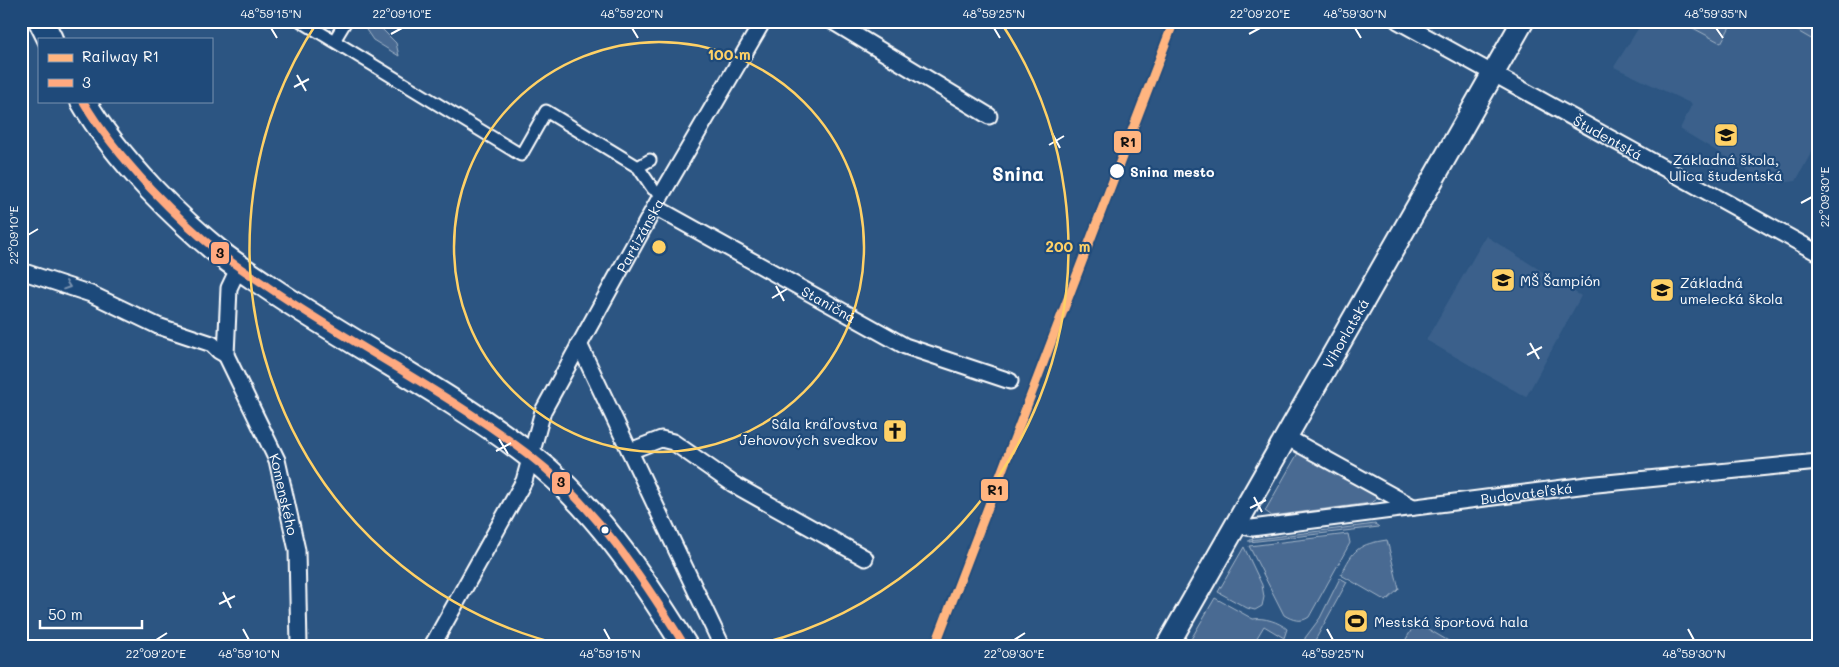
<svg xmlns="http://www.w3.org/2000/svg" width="1839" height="667" viewBox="0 0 1839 667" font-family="Mali,sans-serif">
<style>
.built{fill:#3b618b}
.green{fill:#486b92;stroke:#a4b5c8}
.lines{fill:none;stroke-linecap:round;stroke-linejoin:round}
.pedestrian-casing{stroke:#fff;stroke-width:15}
.minor-casing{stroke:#fff;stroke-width:19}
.secondary-casing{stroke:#fff;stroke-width:25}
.primary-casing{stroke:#fff;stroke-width:28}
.pedestrian{stroke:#1f4a7a;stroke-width:11}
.minor{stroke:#1f4a7a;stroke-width:15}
.secondary{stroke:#1f4a7a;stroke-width:21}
.primary{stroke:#1f4a7a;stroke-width:24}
.bus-1-casing{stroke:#1f4a7a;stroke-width:11}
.bus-1{stroke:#ffa980;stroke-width:8}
.rail-1-casing{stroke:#1f4a7a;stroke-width:12}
.rail-1{stroke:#ffb580;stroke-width:9}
.oneway{stroke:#7992af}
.ticks{fill:none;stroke:#fff;stroke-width:2}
.ring{fill:none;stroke:#ffd166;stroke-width:2.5}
.stop-dot{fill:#fff;stroke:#1f4a7a;stroke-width:2}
.labels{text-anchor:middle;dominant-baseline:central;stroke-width:4.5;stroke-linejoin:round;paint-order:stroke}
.street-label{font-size:14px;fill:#fff;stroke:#1f4a7a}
.poi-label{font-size:14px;fill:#fff;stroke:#1f4a7a;text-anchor:start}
.stop-label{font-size:14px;font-weight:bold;fill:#fff;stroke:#1f4a7a;text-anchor:start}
.district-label{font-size:19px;font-weight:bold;fill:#fff;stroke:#1f4a7a}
.centre{fill:#ffd166;stroke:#1f4a7a;stroke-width:2.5}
.ring-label{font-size:15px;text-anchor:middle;font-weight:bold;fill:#ffd166;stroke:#1f4a7a;stroke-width:4.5;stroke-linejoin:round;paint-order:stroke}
.line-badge{stroke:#1f4a7a;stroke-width:2}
.pale-badge-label{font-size:14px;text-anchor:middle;font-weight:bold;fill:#111}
.neatline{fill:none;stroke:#fff;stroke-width:2}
.ticks-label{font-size:12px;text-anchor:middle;fill:#fff}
</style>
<rect width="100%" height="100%" fill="#2c5582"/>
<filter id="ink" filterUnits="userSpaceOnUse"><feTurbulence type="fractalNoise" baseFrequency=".02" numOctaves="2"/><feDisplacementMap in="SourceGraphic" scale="10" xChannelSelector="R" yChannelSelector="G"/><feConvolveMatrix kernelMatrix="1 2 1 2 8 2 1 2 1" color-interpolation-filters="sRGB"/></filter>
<g filter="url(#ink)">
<path class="built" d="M1643 21H1818V140L1796 181 1771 184 1680 129 1692 104 1614 67Z
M1486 236 1581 296 1526 397 1426 340Z"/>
<path class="green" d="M360 21H377L378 25 396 43 399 56 373 40Z
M1680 21H1733L1721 43Z
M1780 21H1818V31L1813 40Z
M1298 453H1302L1375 494 1376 500 1371 503 1272 516 1265 511Z
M1375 524 1379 527 1249 542V540Z
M1348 534 1350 543 1309 617C1301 623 1292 620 1284 615L1249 546Z
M1387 540 1399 589 1386 601 1341 575C1353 549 1359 544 1387 540Z
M1244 547 1262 585 1264 597 1262 606 1255 610 1247 608 1218 592Z
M1340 578 1347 582 1312 646 1305 642V638L1320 618Z
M1215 598 1253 619C1264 617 1279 622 1287 629L1284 638 1264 626 1252 646H1187Z
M1416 622 1457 646H1402Z"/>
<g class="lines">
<defs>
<path id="pedestrian" d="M301 21 521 155 546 111 638 167 650 160
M334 41 346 21
M638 167 653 189"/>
<g id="minor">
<path d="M832 21 989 116"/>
<path id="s1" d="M1398 21 1818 253"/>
<path id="s2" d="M655 207 905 346 1010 381"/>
<path id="s3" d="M239 267 229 288 226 355 277 460 297 550 299 646"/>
<path d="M21 271 91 294 158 326 212 344 219 351 226 355"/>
<path d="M579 344 722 646"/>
<path d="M1286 437 1413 507"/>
<path d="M630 451 661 439 673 442 733 484 865 558"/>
<path id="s4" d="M1237 525 1252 528 1587 485 1818 462"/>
<path id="s5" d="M432 646 524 481 543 411 662 194 763 21"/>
</g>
<g id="secondary">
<path id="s6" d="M1167 646 1523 21"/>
</g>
<path id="primary" d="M41 21 50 39
M83 101C102 134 126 162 151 189 173 212 196 234 221 254 236 266 252 276 268 287 353 345 447 392 529 455 595 506 641 575 685 646"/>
</defs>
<use href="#pedestrian" class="pedestrian-casing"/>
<use href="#minor" class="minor-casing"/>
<use href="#secondary" class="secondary-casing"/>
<use href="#primary" class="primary-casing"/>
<use href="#pedestrian" class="pedestrian"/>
<use href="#minor" class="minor"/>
<use href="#secondary" class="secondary"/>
<use href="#primary" class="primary"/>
<defs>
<path id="bus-1" d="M83 101C102 134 126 162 151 189 173 212 196 234 221 254 236 266 252 276 268 287 353 345 447 392 529 455 595 506 641 575 685 646"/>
</defs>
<use href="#bus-1" class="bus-1-casing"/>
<use href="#bus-1" class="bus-1"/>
<defs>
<path id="rail-1" d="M935 646 1174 21"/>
</defs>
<use href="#rail-1" class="rail-1-casing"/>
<use href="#rail-1" class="rail-1"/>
</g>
<defs><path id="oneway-chevron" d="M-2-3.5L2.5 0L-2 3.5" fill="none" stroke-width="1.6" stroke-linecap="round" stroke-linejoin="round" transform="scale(1.25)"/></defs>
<use class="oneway" href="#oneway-chevron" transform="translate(67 286) rotate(19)"/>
</g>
<path class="ticks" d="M271 28 277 38M632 28 638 38M994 28 1000 38M1355 28 1361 38M1716 28 1723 38M391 34 402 28M1249 34 1260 28M297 75 306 91M294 87 309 79M1052 133 1060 148M1049 145 1064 136M1801 203 1812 197M28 235 38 229M776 286 784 301M772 298 787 289M1530 343 1539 359M1527 355 1542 347M499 439 508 454M496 451 511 443M1254 497 1262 512M1250 508 1266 500M223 592 231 608M219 604 235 596M243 629 249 640M604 629 610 640M1327 629 1333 640M1688 629 1694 640M156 640 167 633M1014 640 1025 633"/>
<g class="ring">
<circle cx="659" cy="247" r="205"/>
<path d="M567 646A409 409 0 0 1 318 21M1000 21A409 409 0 0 1 751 646"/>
</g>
<defs>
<symbol id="school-square" viewBox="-11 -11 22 22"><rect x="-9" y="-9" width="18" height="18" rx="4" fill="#ffd166" stroke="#1f4a7a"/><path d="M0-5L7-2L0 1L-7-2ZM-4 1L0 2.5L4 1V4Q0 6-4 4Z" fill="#111"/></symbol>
<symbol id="church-square" viewBox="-11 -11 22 22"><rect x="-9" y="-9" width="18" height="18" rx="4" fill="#ffd166" stroke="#1f4a7a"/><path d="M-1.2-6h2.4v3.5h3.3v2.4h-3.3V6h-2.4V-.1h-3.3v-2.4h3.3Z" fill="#111"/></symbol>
<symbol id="stadium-square" viewBox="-11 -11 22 22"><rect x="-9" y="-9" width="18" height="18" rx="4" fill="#ffd166" stroke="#1f4a7a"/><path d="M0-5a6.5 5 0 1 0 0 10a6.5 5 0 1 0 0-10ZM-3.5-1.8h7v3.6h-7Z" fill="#111"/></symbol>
</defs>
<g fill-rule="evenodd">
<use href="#school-square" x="1712" y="121" width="28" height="28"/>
<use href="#school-square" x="1489" y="266" width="28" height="28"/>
<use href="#school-square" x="1648" y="276" width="28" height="28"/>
<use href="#church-square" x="881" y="417" width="28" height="28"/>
<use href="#stadium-square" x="1342" y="607" width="28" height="28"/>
</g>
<g class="stop-dot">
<circle cx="1117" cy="171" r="8"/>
<circle cx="605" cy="530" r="4.5"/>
</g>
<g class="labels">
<g class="street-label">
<text stroke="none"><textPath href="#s1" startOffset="240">Študentská</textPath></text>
<text stroke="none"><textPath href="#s5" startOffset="462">Partizánska</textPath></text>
<text stroke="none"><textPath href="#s2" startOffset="199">Staničná</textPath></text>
<text stroke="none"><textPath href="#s6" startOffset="360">Vihorlatská</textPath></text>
<text stroke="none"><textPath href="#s4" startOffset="292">Budovateľská</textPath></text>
<text stroke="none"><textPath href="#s3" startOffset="242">Komenského</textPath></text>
</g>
<g class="poi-label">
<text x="1726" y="159" text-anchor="middle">Základná škola,<tspan x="1726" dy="16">Ulica študentská</tspan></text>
<text x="1520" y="280">MŠ Šampión</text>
<text x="1680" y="282">Základná<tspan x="1680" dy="16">umelecká škola</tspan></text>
<text x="878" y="423" text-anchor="end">Sála kráľovstva<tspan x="878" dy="16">Jehovových svedkov</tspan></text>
<text x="1374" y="621">Mestská športová hala</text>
</g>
<g class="stop-label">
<text x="1130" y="171">Snina mesto</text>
</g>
<g class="district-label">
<text x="1018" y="173">Snina</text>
</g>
</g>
<circle cx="659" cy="247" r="8" class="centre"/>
<g class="ring-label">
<text x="729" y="60">100 m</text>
<text x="1068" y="252">200 m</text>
</g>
<g class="line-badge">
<rect x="1113" y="130" width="29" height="24" rx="5" fill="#ffb580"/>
<rect x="210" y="241" width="20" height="24" rx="5" fill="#ffa980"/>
<rect x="551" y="471" width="20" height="24" rx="5" fill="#ffa980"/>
<rect x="980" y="478" width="29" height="24" rx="5" fill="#ffb580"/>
</g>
<g class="pale-badge-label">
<text x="1128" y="147">R1</text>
<text x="220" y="258">3</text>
<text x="561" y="487">3</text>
<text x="995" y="495">R1</text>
</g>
<rect width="1839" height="667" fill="none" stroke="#1f4a7a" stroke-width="55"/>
<rect x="38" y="38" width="175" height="65" fill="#1f4a7a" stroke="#7992af"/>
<rect x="48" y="54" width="25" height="8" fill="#ffb580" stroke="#7992af"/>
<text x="82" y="62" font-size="15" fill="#ffffff">Railway R1</text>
<rect x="48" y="79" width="25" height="8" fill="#ffa980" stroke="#7992af"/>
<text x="82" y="88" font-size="15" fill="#ffffff">3</text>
<path d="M40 620v8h102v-8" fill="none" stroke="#ffffff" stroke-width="2.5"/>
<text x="48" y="620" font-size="15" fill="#ffffff" stroke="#1f4a7a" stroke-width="4" paint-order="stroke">50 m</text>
<rect x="28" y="28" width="1784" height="612" class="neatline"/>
<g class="ticks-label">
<text x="271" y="18">48°59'15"N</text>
<text x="402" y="18">22°09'10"E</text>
<text x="632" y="18">48°59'20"N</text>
<text x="994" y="18">48°59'25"N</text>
<text x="1260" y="18">22°09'20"E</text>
<text x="1355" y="18">48°59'30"N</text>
<text x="1716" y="18">48°59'35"N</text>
<text transform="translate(1825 197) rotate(-90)" y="4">22°09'30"E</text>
<text transform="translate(14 235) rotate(-90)" y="4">22°09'10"E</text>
<text x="156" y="658">22°09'20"E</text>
<text x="249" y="658">48°59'10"N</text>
<text x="610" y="658">48°59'15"N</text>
<text x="1014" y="658">22°09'30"E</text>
<text x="1333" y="658">48°59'25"N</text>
<text x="1694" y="658">48°59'30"N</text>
</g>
</svg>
